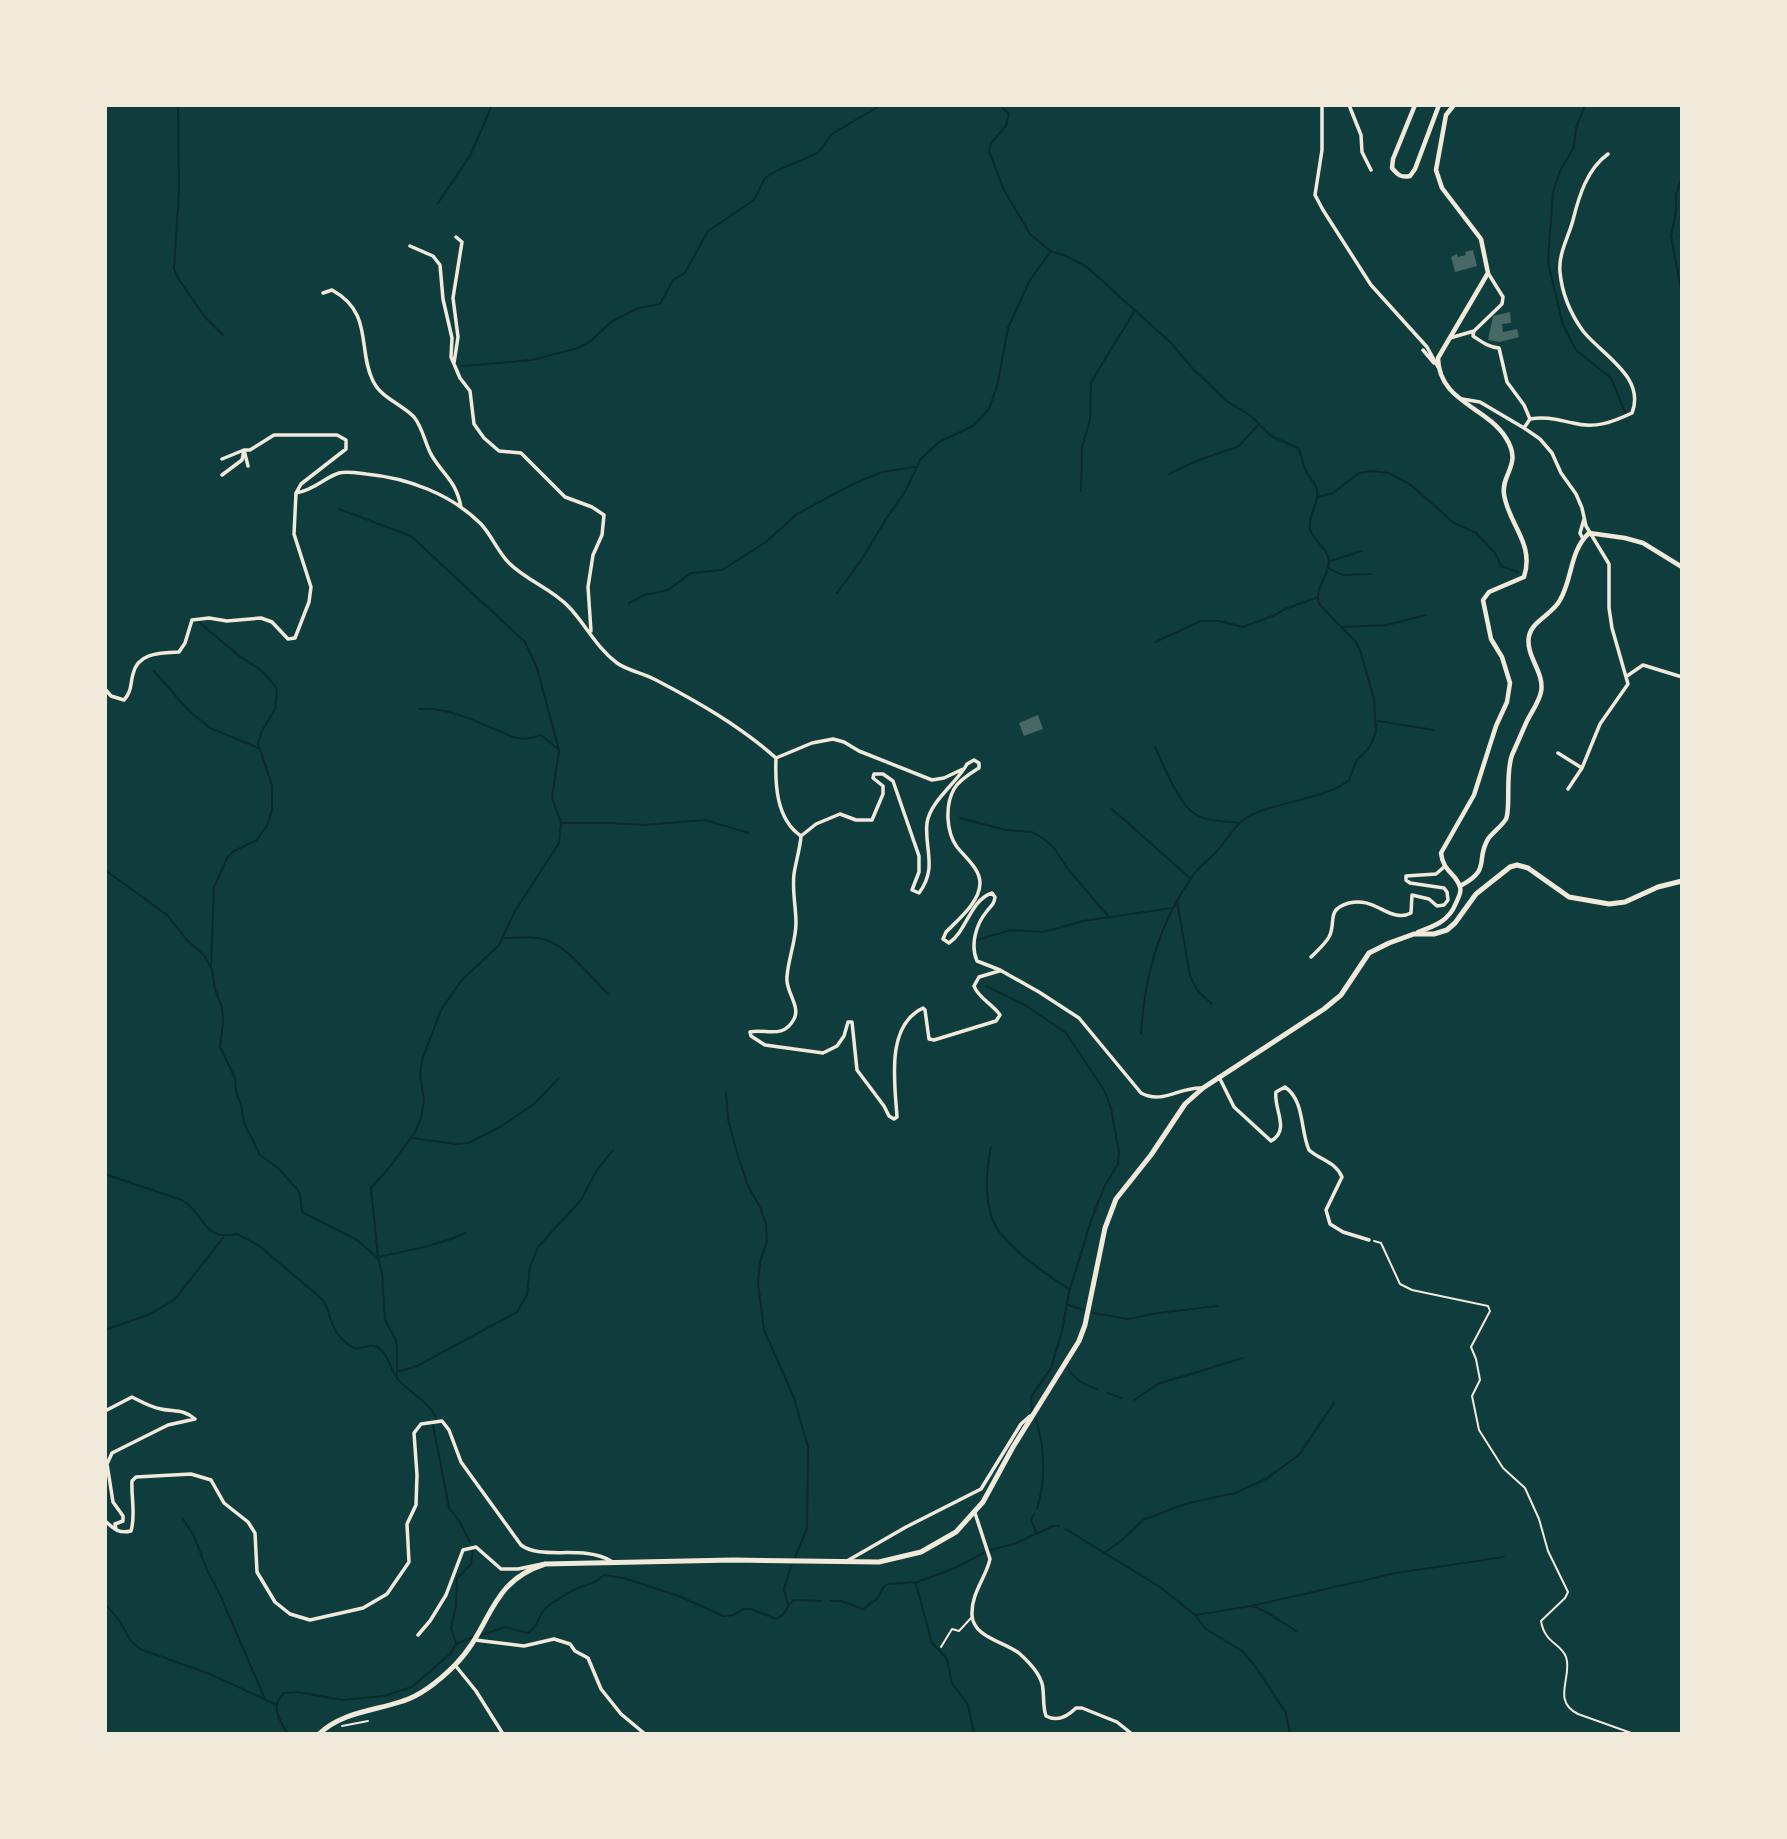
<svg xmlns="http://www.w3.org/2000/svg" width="1787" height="1839" viewBox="0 0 1787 1839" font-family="'Noto Sans',sans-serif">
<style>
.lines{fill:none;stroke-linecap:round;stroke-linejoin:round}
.stream{stroke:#0a2a2b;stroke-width:2}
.building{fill:#486865}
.path{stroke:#f1e9da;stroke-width:2}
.service{stroke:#f1e9da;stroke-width:2}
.minor{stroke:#f1e9da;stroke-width:3.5}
.tertiary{stroke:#f1e9da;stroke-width:4.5}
.secondary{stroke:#f1e9da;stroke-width:5}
</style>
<rect width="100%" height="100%" fill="#0f3d3e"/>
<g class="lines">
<path class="stream" d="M178 105 179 191 174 269 180 281 204 316 223 335
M1000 105 1009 114 1006 126 991 143 989 151 1004 190 1030 234 1050 251 1064 255 1087 267 1171 343 1192 368 1228 402 1251 416 1271 436 1298 448C1302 455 1302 462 1305 469 1310 481 1319 483 1317 498 1315 509 1308 518 1310 529 1313 542 1329 548 1329 562 1328 578 1314 587 1319 604L1355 641 1360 650 1374 699 1376 732 1369 748 1357 760 1349 780C1327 799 1278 801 1249 816 1234 825 1228 839 1217 851 1210 859 1201 865 1194 874 1159 923 1145 973 1141 1033
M1585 105 1576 128 1574 147 1560 171 1553 192 1548 262 1563 325 1576 350 1611 378 1626 415
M1682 178 1676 194V212L1671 236 1682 295
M438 203 471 154 492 105
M462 366 532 360 578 348 591 341 611 322 638 308 660 304 673 280 685 273 708 231 754 200 765 178 776 171 818 153 832 134 881 105
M1169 474 1194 462 1239 446 1258 425
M1081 491 1082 447 1090 420 1091 382 1134 312
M1318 497 1333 493 1359 473 1372 471 1389 473 1411 485 1454 523 1476 533 1495 553 1501 566 1518 572
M339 509 411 536 525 642 537 668 559 750 552 798 561 823 559 843 515 911 499 945 461 981 441 1010 422 1060 420 1075 424 1099 421 1118 415 1132 389 1168 371 1188 378 1258
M1330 561 1362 551
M1329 568C1346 580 1352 573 1371 574
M837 593 862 559 886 519 906 490 920 460 939 442 973 426 989 409 997 386 1008 328 1030 280 1050 252
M629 603 645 595 668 590 691 573 722 570 766 542 797 514 853 484 882 472 914 467
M200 623 238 655 262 671 276 687 277 692 275 709 262 731 258 743 272 785V809L268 824 257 840 234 851 227 858 214 887 211 967
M1343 627 1387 625 1426 615
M1155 642 1201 621H1220L1243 627 1275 615 1285 609 1316 598
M154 671 189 711 210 728 258 748
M419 709C453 707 484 726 516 738L526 739 541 735 558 749
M1378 721 1434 730
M1155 747C1163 764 1179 805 1195 814 1207 822 1224 821 1238 823
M1112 809 1190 878
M960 818 1006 830 1032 832 1044 839 1054 848 1068 869 1108 916
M562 823H612L643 825 705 820 749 833
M105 870 167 915 187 940 204 955 212 970 215 989 222 1008 223 1023 220 1047 235 1078 236 1092 241 1105 244 1123 260 1155 278 1168 297 1189 300 1194 302 1212 357 1240 378 1258 382 1273 385 1320 396 1340 397 1348V1378
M1177 901 1190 976 1197 990 1212 1004
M504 938C515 938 527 936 538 938 565 941 590 977 608 994
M977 940 1011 930 1044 932 1083 921 1172 908
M986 986 1025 1005 1066 1033 1104 1090 1111 1108 1119 1153 1118 1164 1104 1187 1091 1221 1069 1292 1062 1331 1051 1368 1031 1397 1032 1411
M726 1092 728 1119 737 1153 748 1186 760 1207 766 1224 767 1241 760 1262 758 1283 764 1330 794 1398 808 1447 807 1528 794 1560
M411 1138 457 1144 468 1143 500 1127 534 1104 559 1078
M991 1147C986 1170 984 1201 994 1223 1005 1246 1048 1276 1069 1289
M105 1174 182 1200C205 1213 202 1242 237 1234L258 1245 322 1299C331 1311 329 1326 341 1338 344 1341 349 1346 354 1348 363 1350 371 1341 380 1349 389 1356 390 1369 397 1378 408 1392 427 1400 436 1417
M379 1257C408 1250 438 1246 465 1233
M1066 1304 1083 1310
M1093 1313 1128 1319 1157 1313 1218 1306
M105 1330 150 1314 174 1300 223 1238
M1068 1368C1075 1380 1084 1385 1097 1389
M397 1372 417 1366 517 1312 527 1295 530 1267 538 1247 581 1200 597 1170 613 1150
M1108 1393 1121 1398
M1134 1400 1158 1384 1243 1358
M1036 1419C1045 1449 1046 1479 1037 1509
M433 1425 449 1508 460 1522 470 1542
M1034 1514 1031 1520 1037 1534
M183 1519 194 1536 207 1570 221 1597 265 1699
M1064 1528 1160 1587 1195 1615 1206 1629 1242 1651 1255 1666 1286 1713 1290 1734
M1104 1553 1122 1540 1143 1520 1185 1504 1235 1493 1266 1479 1299 1455 1334 1403
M916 1584 932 1643 947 1659 952 1683 968 1705 974 1734
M830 1601H841L863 1609 877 1599 883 1588 888 1584 918 1582 955 1568 989 1550 1014 1544 1053 1526H1059
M105 1603 121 1623 130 1640 140 1649 210 1674 275 1704
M788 1605 784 1589 791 1566
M1252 1606 1266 1612 1296 1631
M1196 1615 1251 1606 1396 1573 1504 1557
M478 1636 505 1627 528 1633C539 1627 538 1613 548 1606 557 1600 568 1592 578 1588 588 1584 596 1584 603 1575L623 1578 679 1596 723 1616 734 1615 743 1609H751L776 1619C789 1613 785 1606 794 1600L822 1601
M456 1643 451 1628 456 1606 457 1578 471 1564 473 1550
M287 1734C280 1719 269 1707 284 1693L298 1692 342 1700 384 1696 412 1687 450 1654 456 1644 473 1637"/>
</g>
<path class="building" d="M1473 250 1477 266 1455 272 1451 257 1457 254 1458 257 1466 255 1465 252Z
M1510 312 1511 323 1502 324 1503 332 1517 329 1519 337 1500 342 1488 340 1493 316Z
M1038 715 1043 729 1024 736 1019 723Z"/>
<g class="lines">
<path class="path" d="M1374 1241 1381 1243 1400 1284 1412 1290 1488 1306 1490 1311 1471 1347 1476 1359 1480 1380 1472 1396 1479 1430 1503 1468 1525 1488 1539 1519 1548 1551 1568 1592 1565 1598 1541 1621C1545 1644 1561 1643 1566 1657 1573 1676 1551 1701 1578 1714L1634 1734"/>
<path class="service" d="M941 1647 952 1629 959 1631 972 1617
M342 1726 368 1721"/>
<path class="minor" d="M1322 105V150L1315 195 1323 210 1371 285 1427 347 1438 367
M1349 105 1361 135 1362 152 1371 170
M410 246 433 256 440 265 443 299 452 338 451 357 460 378 470 391 474 424 484 438 499 451 521 453 565 497 592 507 604 515 602 535 593 555 588 587 591 631
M323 293 332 290C374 313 357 349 373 381 381 398 402 404 414 417 423 428 425 444 432 456 445 477 456 481 461 507
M1474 331 1473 336C1482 342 1488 347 1499 348L1507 382 1524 405 1530 419 1524 428
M1450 338 1474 331 1502 304 1503 297 1488 273
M1423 350 1434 363
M454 363 458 337 453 298 462 242 456 237
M1462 399 1480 402 1524 428 1540 439 1552 453 1561 473 1576 494 1582 508 1586 526 1609 564V608L1612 628 1628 684 1600 724 1582 768 1558 753
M1530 419C1546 416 1558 420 1573 423 1595 429 1613 422 1632 413 1646 377 1602 355 1583 331 1570 313 1562 294 1560 272 1558 254 1569 236 1573 220 1579 196 1587 169 1608 154
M222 459 244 450 248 466
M222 475 242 460 244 450H250L274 435H337L346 440V449L301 484 296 493
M1583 539 1580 533 1584 519
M1627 676 1643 665 1682 677
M105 689 111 696 124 700C132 691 130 685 133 674 138 652 161 653 179 652L185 643 192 620 209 618 227 621 261 618 272 622 288 639 295 638 309 602 311 587 294 534 296 493C315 490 325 477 339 473 347 471 358 473 366 474 408 478 451 494 481 524 492 536 498 552 509 563 527 581 551 588 569 607 586 625 596 647 617 663 628 671 644 673 656 680 698 702 740 726 776 758 775 784 776 819 801 836L816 824 840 814 856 820H872L883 794V786L873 778 874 774H883L893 781 919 856V872L912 890 919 893C938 868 924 848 927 823 930 801 957 783 967 764L974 760 979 763V768C971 773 959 780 954 789 945 805 946 832 957 847 965 857 980 869 980 883 980 902 958 920 946 932L943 939 949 943C967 931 970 900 992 893L995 897C994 904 992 905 987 911 976 924 970 945 977 961L1000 970 1039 992 1079 1018 1141 1093C1163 1105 1180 1086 1203 1088
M776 758 812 743 833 739 844 742 859 751 932 780 944 778 963 769
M1568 789 1582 768
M801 836C800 849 796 861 794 874 792 891 796 907 796 923 796 941 788 959 787 977 785 991 801 1006 794 1019 783 1040 765 1028 750 1032L751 1036 765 1045 823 1053 837 1046 844 1036 848 1022H852L857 1070 884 1106 889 1116 894 1119 897 1117C895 1084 885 1026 923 1008L925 1010 929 1039 934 1040 996 1021 1000 1015C993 1004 978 998 974 986L979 977 999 971
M1311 957C1317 951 1325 944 1329 937 1337 922 1325 910 1349 903 1376 896 1390 924 1411 913L1412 895 1429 899 1437 906 1444 905 1448 900 1447 892 1444 888 1410 883 1406 880V876L1436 874 1444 867
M1219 1077 1234 1107 1271 1141C1291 1130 1273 1108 1276 1092L1285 1087C1305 1101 1300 1130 1309 1150 1320 1160 1336 1162 1342 1177L1326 1210 1330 1224 1343 1232 1369 1240
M105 1411 132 1397C142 1402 150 1407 161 1409 174 1412 184 1409 195 1419L168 1425 112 1453 107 1464 113 1502 123 1516V1521L115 1524 116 1529
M975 1513 990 1559C986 1578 971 1593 972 1615 973 1638 1006 1642 1020 1654 1030 1663 1043 1676 1043 1690 1044 1699 1043 1708 1046 1716 1057 1722 1068 1716 1076 1708H1082L1117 1722 1132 1734
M105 1521C114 1529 119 1534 131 1531 136 1514 131 1498 132 1481L136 1477 191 1474 211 1480 224 1503 248 1522 255 1533 257 1572 275 1602 290 1614 310 1620 363 1608 387 1594 409 1562 407 1524 416 1505 417 1475 414 1433 421 1424 442 1421 449 1430 461 1462 521 1545C542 1561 582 1544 611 1561
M847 1561 906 1527 981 1489 1021 1424 1030 1416
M418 1635 430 1621 446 1595 463 1550 476 1547 501 1569H518L542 1564
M475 1640 524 1646 554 1639 570 1644 575 1651 588 1658 601 1689 621 1714 645 1734
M455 1665 476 1691 503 1734"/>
<path class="tertiary" d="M1415 105 1393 159 1392 168C1398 175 1401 178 1410 176L1415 169 1439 105
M1460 886C1492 869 1475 861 1488 839 1493 832 1502 826 1506 819 1511 808 1505 774 1512 755 1517 744 1522 732 1527 721 1532 711 1539 702 1541 692 1545 672 1525 656 1529 636 1532 621 1553 614 1560 600 1573 578 1569 552 1589 533L1625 538 1643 543 1682 567
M1418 932C1435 926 1449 921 1456 903 1458 898 1462 892 1460 887 1456 873 1443 872 1441 853L1474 795 1496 726 1507 702 1510 683 1502 657 1491 639 1483 600 1489 592 1524 577C1535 543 1508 524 1504 494 1501 473 1523 465 1506 438 1486 406 1439 402 1438 358L1488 273 1481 239 1442 188 1436 170 1446 115 1454 105"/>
<path class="secondary" d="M319 1734C342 1712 374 1711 403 1701 422 1695 441 1679 455 1665 492 1628 488 1582 545 1564L733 1560 879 1562 921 1552 956 1532 983 1502 1013 1447 1079 1341 1085 1325 1105 1228 1116 1199 1151 1155 1185 1104 1203 1088 1324 1009 1341 995 1369 953 1389 943 1414 934H1434L1447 930 1455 923 1476 894 1510 867 1517 865 1528 868 1569 897 1609 904 1625 902 1658 887 1682 881"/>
</g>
<rect width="1787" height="1839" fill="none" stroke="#f1e9da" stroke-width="214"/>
</svg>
